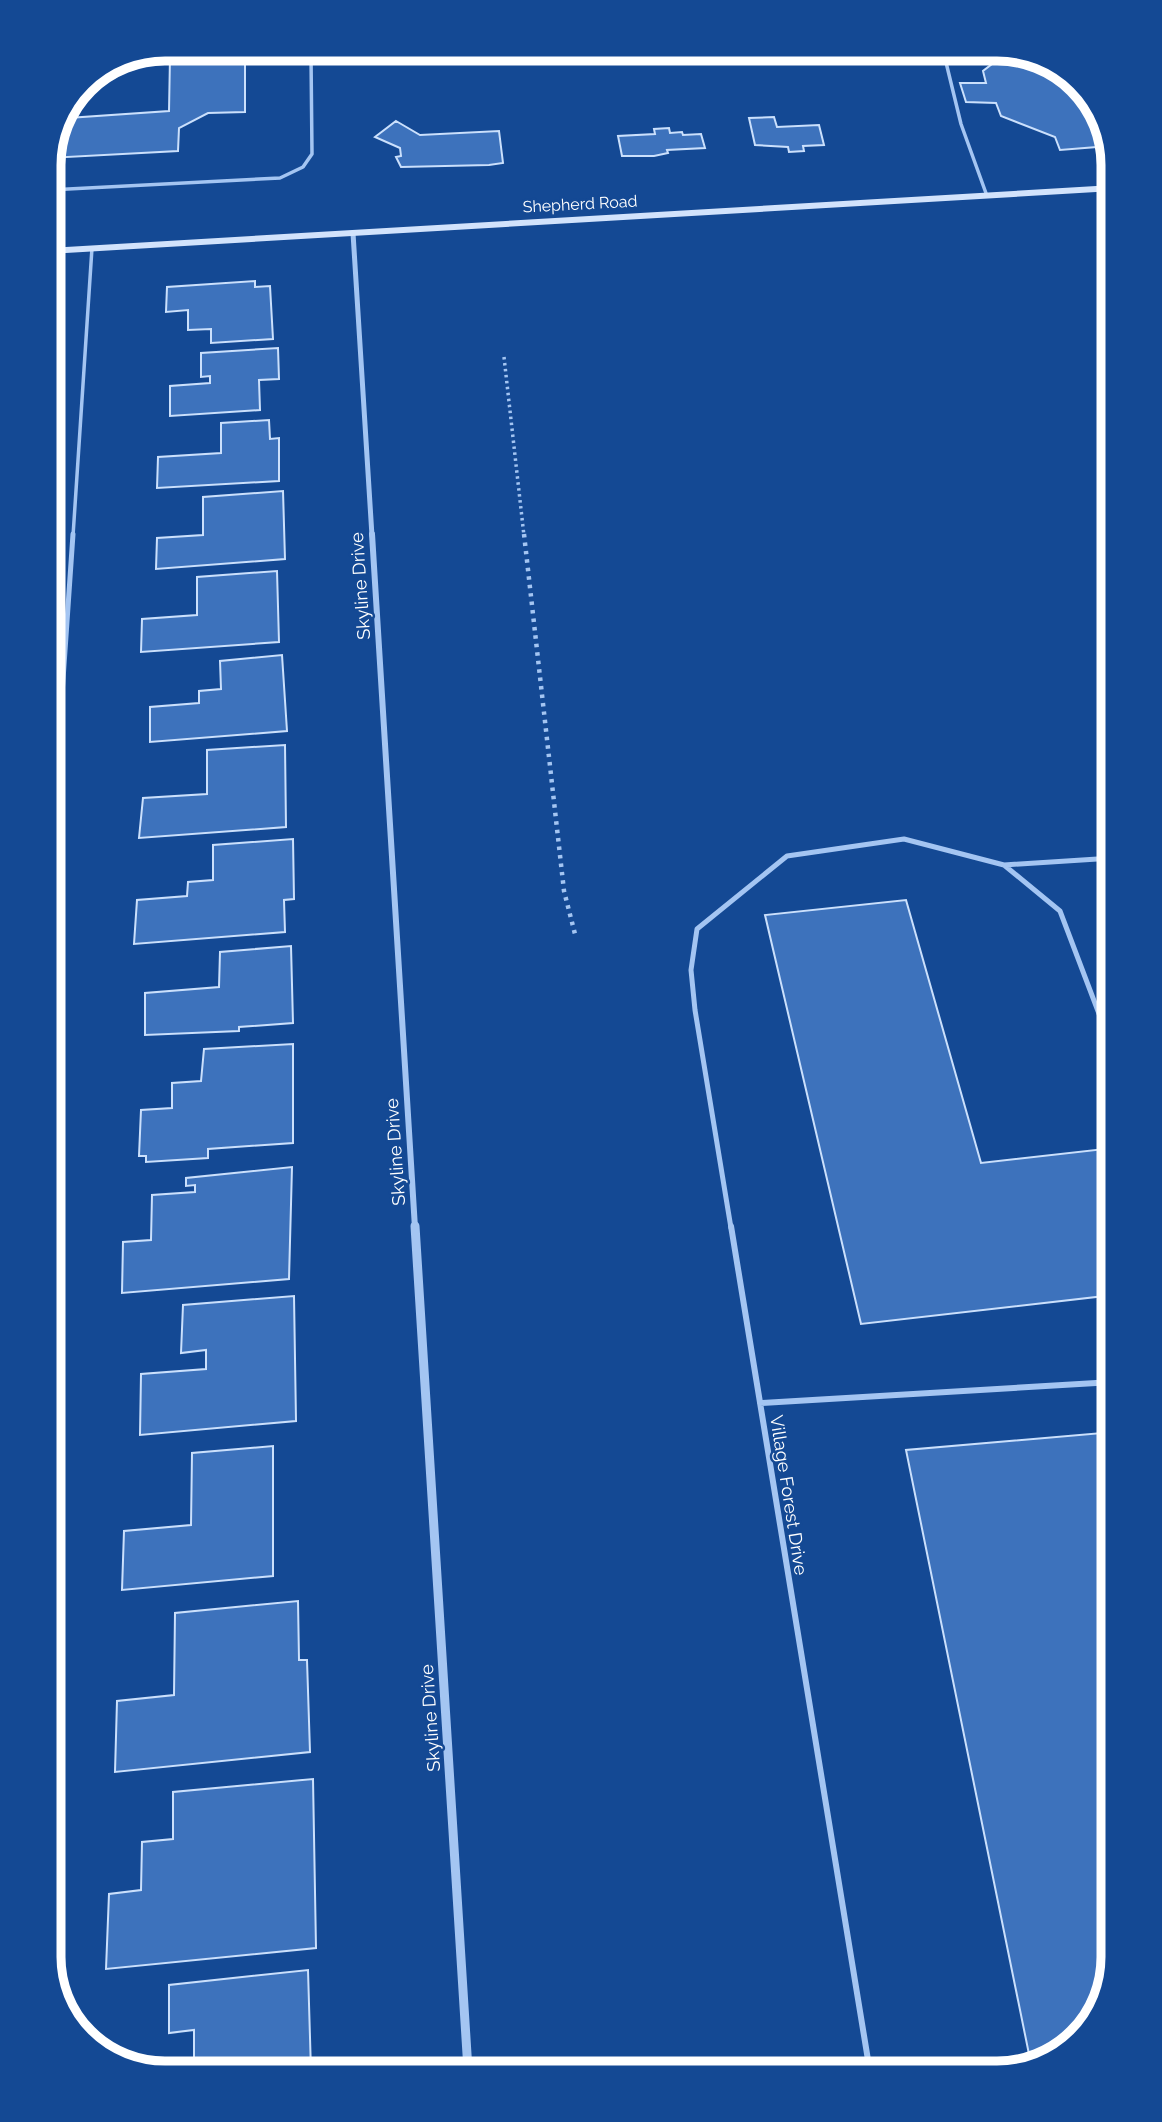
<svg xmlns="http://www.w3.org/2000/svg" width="1162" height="2122" viewBox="0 0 1162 2122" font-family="Raleway,sans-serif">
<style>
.building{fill:#3d72bc;stroke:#cbe0fc;stroke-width:2}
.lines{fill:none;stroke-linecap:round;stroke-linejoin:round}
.path-far1{stroke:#a4c5f2;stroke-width:3.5;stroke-dasharray:2.5 3.5;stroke-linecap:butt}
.path{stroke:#a4c5f2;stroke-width:4.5;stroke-dasharray:3.5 5;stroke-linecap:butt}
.lane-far2{stroke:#a4c5f2;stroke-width:3.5}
.lane-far1{stroke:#a4c5f2;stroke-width:5}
.lane{stroke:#a4c5f2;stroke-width:6}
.street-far2{stroke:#a4c5f2;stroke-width:5}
.street-far1{stroke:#a4c5f2;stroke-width:6}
.street{stroke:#a4c5f2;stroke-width:9}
.secondary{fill:#d2e3fc;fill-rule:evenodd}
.labels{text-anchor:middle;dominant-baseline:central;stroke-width:5;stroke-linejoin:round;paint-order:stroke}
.far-street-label{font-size:16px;fill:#fff;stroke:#144994}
.street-label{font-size:18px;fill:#fff;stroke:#144994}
.rim{fill:none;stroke:#fff;stroke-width:9}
</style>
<rect width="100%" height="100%" fill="#144994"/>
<path class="building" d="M1009 51 1062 69 1104 120 1109 146 1060 150 1055 137 1001 116 996 103 966 102 960 83H986L983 71Z
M170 57H245V112L208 113 179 128 178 151 49 158 68 118 169 111Z
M774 117 777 127 819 125 824 145 803 146 804 151 789 152 788 147 755 145 749 118Z
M396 121 420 135 499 131 503 163 489 165 401 167 396 157 401 156 400 148 375 137Z
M669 128 670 133 682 132 683 135 701 134 705 148 667 150 668 153 654 156H622L618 136 655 134 654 129Z
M255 281V287L270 286 273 339 211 343V329L188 330V310L166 312 167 287Z
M278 348 279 379 259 380 260 410 170 416V386L210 383V376L201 377V353Z
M269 420 270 439 279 438V481L157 488 158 457 221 453V423Z
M283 491 285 559 156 569 157 538 203 535V497Z
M277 571 279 642 141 652 142 619 197 615V577Z
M282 655 287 731 150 742V707L199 703V691L221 689 220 661Z
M285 745 286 827 139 838 143 798 207 794V750Z
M293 839 294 899 284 900 285 932 134 944 137 900 187 896 188 882 213 880V845Z
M906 900 981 1163 1113 1148V1295L861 1324 765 915Z
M291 946 293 1023 239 1027V1031L145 1035V993L219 987 220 952Z
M293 1044V1143L208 1149V1158L146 1162V1156H139L141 1110 172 1108V1083L201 1081 204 1049Z
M292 1167 289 1279 122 1293 123 1242 151 1240 152 1195 195 1192V1185L186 1186V1178Z
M294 1296 296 1421 140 1435 141 1374 206 1369V1350L181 1353 183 1305Z
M1102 1433 1113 1475V1957L1093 2022 1042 2064H1031L906 1450Z
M273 1446V1576L122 1590 124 1531 191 1525 192 1453Z
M298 1601 299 1660H307L310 1752 115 1772 117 1701 174 1695 175 1613Z
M313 1779 316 1948 106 1969 109 1894 141 1890 142 1842 173 1839V1792Z
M308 1970 311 2071 194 2072V2030L169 2033V1985Z"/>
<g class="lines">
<path class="path-far1" d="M504 357 524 536"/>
<path class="path" d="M524 534 564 891 576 938"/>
<path class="lane-far2" d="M943 50 961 124 987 196
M49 190 280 178 303 167 312 154 311 56
M73 536 92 248"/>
<path class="lane-far1" d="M1004 865 1113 858
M49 884 73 534
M731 1228 695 1010 691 970 697 929 787 856 904 839 1004 865 1060 911 1104 1027"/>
<path class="lane" d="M731 1226 869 2066
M760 1403 1113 1382"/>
<path class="street-far2" d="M353 233 372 536"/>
<path class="street-far1" d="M372 534 415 1228"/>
<path class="street" d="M415 1226 468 2070"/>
<path class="secondary" d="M1113 185V191L49 254V248Z"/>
</g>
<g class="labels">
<g class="far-street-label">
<text transform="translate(580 204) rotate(-3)">Shepherd Road</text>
</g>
<g class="street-label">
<text transform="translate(360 586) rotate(-94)">Skyline Drive</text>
<text transform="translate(395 1152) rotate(-94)">Skyline Drive</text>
<text transform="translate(789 1495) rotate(81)">Village Forest Drive</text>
<text transform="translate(430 1718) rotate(-94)">Skyline Drive</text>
</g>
</g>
<path d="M0 0H1162V2122H0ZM165 61H997A104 104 0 0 1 1101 165V1957A104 104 0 0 1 997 2061H165A104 104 0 0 1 61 1957V165A104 104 0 0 1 165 61Z" fill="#144994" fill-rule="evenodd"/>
<path class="rim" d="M165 61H997A104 104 0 0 1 1101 165V1957A104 104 0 0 1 997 2061H165A104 104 0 0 1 61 1957V165A104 104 0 0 1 165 61Z"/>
</svg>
